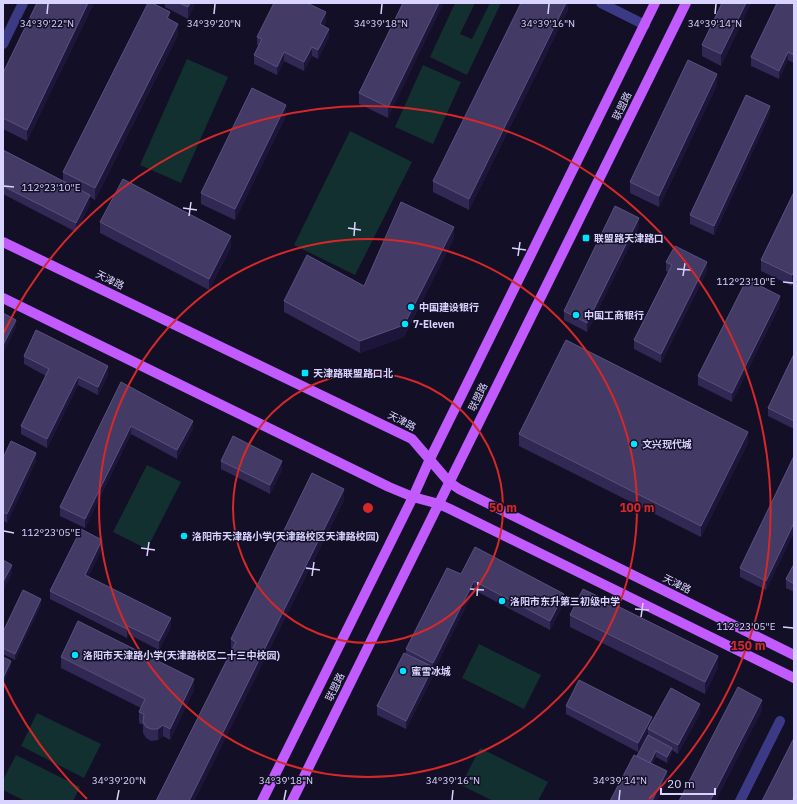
<svg xmlns="http://www.w3.org/2000/svg" width="797" height="804" viewBox="0 0 797 804" font-family="'IBM Plex Sans','Noto Sans SC',sans-serif">
<style>
.green{fill:#12302f}
.lines{fill:none;stroke-linecap:round;stroke-linejoin:round}
.minor{stroke:#3d3a85;stroke-width:10}
.major{stroke:#c25bff;stroke-width:10}
.wall{fill:#312854}
.shaded-wall{fill:#1d163a}
.building{fill:#433a66;stroke:#5a527e}
.ticks{fill:none;stroke:#d9d4ff;stroke-width:1.5}
.ring{fill:none;stroke:#d62828;stroke-width:2}
.poi-dot{fill:#00e5ff;stroke:#130f26;stroke-width:1.5}
.labels{text-anchor:middle;dominant-baseline:central;stroke-width:3;stroke-linejoin:round;paint-order:stroke}
.street-label{font-size:10px;fill:#d9d4ff;stroke:#130f26}
.poi-label{font-size:10px;font-weight:bold;fill:#d9d4ff;stroke:#130f26;text-anchor:start}
.ticks-label{font-size:10px;text-anchor:middle;fill:#d9d4ff;stroke:#130f26;stroke-width:3;stroke-linejoin:round;paint-order:stroke}
.centre{fill:#d62828;stroke:#130f26;stroke-width:2}
.ring-label{font-size:12px;text-anchor:middle;font-weight:bold;fill:#d62828;stroke:#130f26;stroke-width:3;stroke-linejoin:round;paint-order:stroke}
</style>
<rect width="100%" height="100%" fill="#130f26"/>
<path class="green" d="M455 3H475L460 34 472 39 490 3H501L467 75 430 57Z
M187 59 228 77 181 183 140 165Z
M423 65 461 82 433 144 395 127Z
M350 131 412 162 355 275 294 245Z
M147 465 181 482 147 549 113 532Z
M479 644 541 675 524 709 462 678Z
M37 713 101 744 84 778 21 746Z
M480 748 548 782 538 801H493L461 785Z
M16 755 80 787 73 801H25L3 790V780Z"/>
<g class="lines">
<path class="minor" d="M601 3 645 25
M3 44 23 3
M740 801 780 721"/>
<path class="major" d="M3 242 412 439 449 482 459 489 794 655
M3 298 389 487 413 497 439 504 450 509 794 678
M262 801 413 497 430 459 655 3
M292 801 686 3"/>
</g>
<path class="wall" d="M37 3H94L27 141 3 129V73Z
M165 3H195L188 19 165 7Z
M403 3 388 118 359 104V93Z
M568 3V10L469 210 433 192V181Z
M722 3H751L721 66 702 56V45Z
M794 3V63L788 60 779 79 751 66V57Z
M310 4 326 21 324 26 329 37 318 59 312 56 304 71 284 61 277 75 254 64V55L259 46 257 45V37Z
M170 20 178 35 95 200 90 197V204L76 232 3 194V150L63 181V172Z
M717 85 659 207 630 193V182Z
M770 114 714 235 690 224V215Z
M286 116 235 220 201 204V193Z
M794 192V282L792 286 761 271V260Z
M100 222 231 247 209 290 100 233Z
M639 227 587 332 564 320V311Z
M454 238 404 337 360 353 284 312V301L364 286Z
M666 262 707 271 661 363 634 349V340L668 272 666 271Z
M780 305 732 402 698 385V376Z
M794 354V429L768 416V408Z
M24 356 108 375 98 395 78 385 47 448 21 434V426L46 376 24 364Z
M121 382 193 429 177 459 131 434 85 528 60 516V507Z
M519 434 748 443 701 537 519 446Z
M794 456V532L766 590 740 577V568Z
M3 458 36 461 7 523 3 520Z
M221 461 282 470 270 494 221 469Z
M344 500 194 801H156L231 651V639Z
M102 549 88 577 171 627 159 650 128 634 127 638 50 599V591Z
M794 564V592L786 588V579Z
M461 574 564 603 550 630 474 590 433 672V676L406 729 377 715V706L406 654V649Z
M41 605 15 660 3 654V632Z
M570 615 718 667 705 694 570 627Z
M61 657 194 690 170 740 163 736 158 740 151 741 146 738 143 733V725L139 723V712L141 708 61 668Z
M566 706 652 723 700 713 678 754 672 750V754L667 763 656 757 652 764 667 783 637 756 648 735V732L638 752 566 714Z"/>
<path class="shaded-wall" d="M88 3H94L27 141V130Z
M190 3H195L188 19V7Z
M439 3H444L388 118V107Z
M566 3H568V10L469 210V199Z
M746 3H751L721 66V54Z
M170 12V24L167 18Z
M326 12V21L320 33V24Z
M178 24V35L95 200V188Z
M329 29V37L318 59V50Z
M312 47V56L304 71V62Z
M284 52V61L277 75V67Z
M788 52V60L779 79V71Z
M717 74V85L659 207V196Z
M286 105V116L235 220V209Z
M770 106V114L714 235V226Z
M90 195V204L76 232V223Z
M639 218V227L587 332V323Z
M454 227V238L404 337 360 353V341Z
M231 236V247L209 290V279Z
M707 262V271L661 363V354Z
M794 271V282L792 286V275Z
M780 296V305L732 402V393Z
M16 320V328L3 354V345Z
M108 366V375L98 395V387Z
M78 377V385L47 448V439Z
M193 421V429L177 459V450Z
M131 426V434L85 528V519Z
M748 432V443L701 537V526Z
M36 453V461L7 523V514Z
M282 461V470L270 494V485Z
M344 489V500L194 801H189Z
M794 523V532L766 590V581Z
M102 540V549L85 584V575Z
M12 565V574L3 591V582Z
M474 581V590L433 672V663Z
M564 594V603L550 630V621Z
M41 599V605L15 660V654Z
M171 618V627L159 650V641Z
M128 626V634L127 638V629Z
M718 656V667L705 694V682Z
M11 661V667L3 684V678Z
M433 667V676L406 729V721Z
M194 679V690L170 740V729Z
M762 700V711L716 801H710Z
M700 704V713L678 754V745Z
M652 717V725L648 729V732L638 752V743Z
M163 725V736L158 740V729Z
M672 748V754L667 763V757Z
M656 751V757L649 769V764Z
M667 771V783L657 801H652Z"/>
<path class="building" d="M37 3H88L27 130 3 118V73Z
M148 3H152L170 12 167 18 178 24 95 188 63 172Z
M179 3H190L188 7Z
M274 3H307L326 12 320 24 329 29 318 50 312 47 304 62 284 52 277 67 254 55 262 39 257 37Z
M403 3H439L388 107 359 93Z
M521 3H566L469 199 433 181Z
M722 3H746L721 54 702 45Z
M777 3H794V55L788 52 779 71 751 57Z
M688 60 717 74 659 196 630 182Z
M252 88 286 105 235 209 201 193Z
M746 95 770 106 714 226 690 215Z
M3 150 90 195 76 223 3 186Z
M123 179 231 236 209 279 100 222Z
M794 192V271L792 275 761 260Z
M401 202 454 227 404 325 360 341 284 301 307 255 364 286Z
M615 206 639 218 587 323 564 311Z
M675 246 707 262 661 354 634 340 672 265 666 262Z
M747 279 780 296 732 393 698 376Z
M3 313 16 320 3 345Z
M36 330 108 366 98 387 78 377 47 439 21 426 49 369 24 356Z
M566 340 748 432 701 526 519 434Z
M794 354V421L768 408Z
M121 382 193 421 177 450 131 426 85 519 60 507Z
M233 436 282 461 270 485 221 461Z
M11 441 36 453 7 514 3 512V458Z
M794 456V523L766 581 740 568Z
M312 473 344 489 189 801H156L236 642 231 639Z
M81 529 102 540 85 575 171 618 159 641 128 626 127 629 50 591Z
M475 547 564 594 550 621 474 581 433 663 406 649 447 568 461 574Z
M3 560 12 565 3 582Z
M794 564V584L786 579Z
M583 589 718 656 705 682 570 615Z
M23 590 41 599 15 654 3 648V632Z
M78 621 194 679 170 729 163 725 158 729H151L146 727 143 722 144 714 139 712 145 699 61 657Z
M404 653 433 667 406 721 377 706Z
M3 657 11 661 3 678Z
M579 680 652 717 638 743 566 706Z
M738 687 762 700 710 801H679Z
M671 688 700 704 678 745 648 729Z
M648 735 672 748 667 757 656 751 650 763 637 756Z
M794 738V797L792 801H762Z
M634 755 667 771 652 801H610Z"/>
<path class="ticks" d="M47 14 48 4M214 14 215 4M381 14 382 4M548 14 549 4M715 14 716 4M4 186 14 187M183 208 197 210M189 216 191 202M348 228 361 230M354 236 355 222M512 248 526 250M518 256 520 242M677 269 691 270M683 276 685 263M783 282 793 283M4 531 14 533M141 548 155 550M147 556 149 542M306 568 320 570M312 576 314 562M470 589 484 590M477 596 478 582M635 609 649 610M641 617 643 603M783 627 793 628M117 800 119 790M284 800 286 790M452 800 453 790M619 800 620 790"/>
<g class="ring">
<circle cx="368" cy="508" r="135"/>
<circle cx="368" cy="508" r="269"/>
<path d="M87 799A404 404 0 0 1 3 682M3 334A404 404 0 1 1 649 799"/>
</g>
<g class="poi-dot">
<rect x="582" y="234" width="8" height="8" rx="2"/>
<circle cx="411" cy="307" r="4"/>
<circle cx="576" cy="315" r="4"/>
<circle cx="405" cy="324" r="4"/>
<rect x="301" y="369" width="8" height="8" rx="2"/>
<circle cx="634" cy="444" r="4"/>
<circle cx="184" cy="536" r="4"/>
<circle cx="502" cy="601" r="4"/>
<circle cx="75" cy="655" r="4"/>
<circle cx="403" cy="671" r="4"/>
</g>
<g class="labels">
<g class="street-label">
<text transform="translate(622 106) rotate(-64)">联盟路</text>
<text transform="translate(110 280) rotate(26)">天津路</text>
<text transform="translate(478 397) rotate(-64)">联盟路</text>
<text transform="translate(402 421) rotate(27)">天津路</text>
<text transform="translate(677 584) rotate(26)">天津路</text>
<text transform="translate(335 687) rotate(-64)">联盟路</text>
</g>
<g class="poi-label">
<text x="594" y="238">联盟路天津路口</text>
<text x="419" y="307">中国建设银行</text>
<text x="584" y="315">中国工商银行</text>
<text x="413" y="324">7-Eleven</text>
<text x="313" y="373">天津路联盟路口北</text>
<text x="642" y="444">文兴现代城</text>
<text x="192" y="536">洛阳市天津路小学(天津路校区天津路校园)</text>
<text x="510" y="601">洛阳市东升第三初级中学</text>
<text x="83" y="655">洛阳市天津路小学(天津路校区二十三中校园)</text>
<text x="411" y="671">蜜雪冰城</text>
</g>
</g>
<g class="ticks-label">
<text x="47" y="27">34°39'22"N</text>
<text x="214" y="27">34°39'20"N</text>
<text x="381" y="27">34°39'18"N</text>
<text x="548" y="27">34°39'16"N</text>
<text x="715" y="27">34°39'14"N</text>
<text x="51" y="191">112°23'10"E</text>
<text x="746" y="285">112°23'10"E</text>
<text x="51" y="536">112°23'05"E</text>
<text x="746" y="630">112°23'05"E</text>
<text x="119" y="784">34°39'20"N</text>
<text x="286" y="784">34°39'18"N</text>
<text x="453" y="784">34°39'16"N</text>
<text x="620" y="784">34°39'14"N</text>
</g>
<circle cx="368" cy="508" r="6" class="centre"/>
<g class="ring-label">
<text x="503" y="512">50 m</text>
<text x="637" y="512">100 m</text>
<text x="748" y="650">150 m</text>
</g>
<rect width="797" height="804" fill="none" stroke="#d9d4ff" stroke-width="8"/>
<path d="M661 788v6h54v-6" fill="none" stroke="#d9d4ff" stroke-width="2"/>
<text x="667" y="788" font-size="12" fill="#d9d4ff" stroke="#130f26" stroke-width="3" paint-order="stroke">20 m</text>
</svg>
